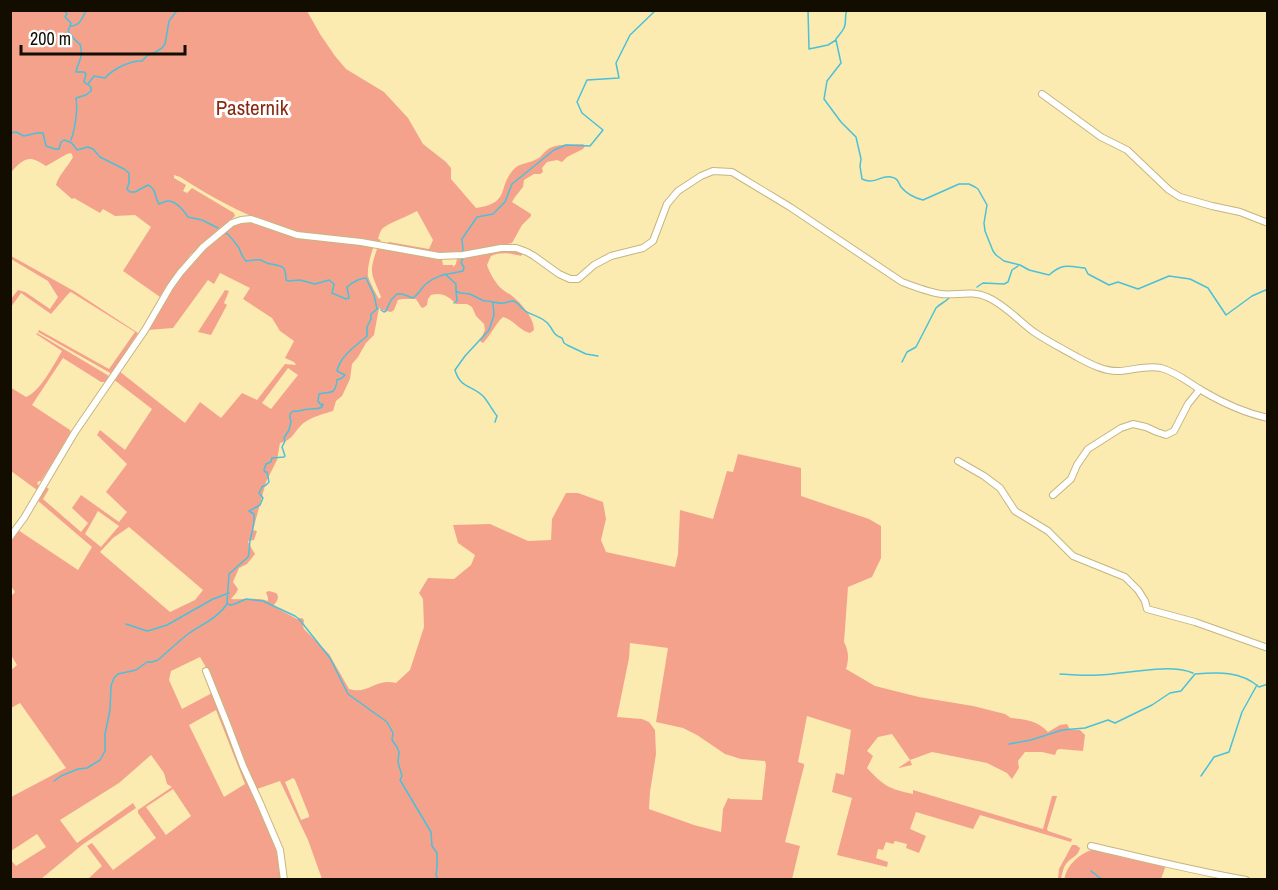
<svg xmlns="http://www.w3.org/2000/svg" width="1278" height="890" viewBox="0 0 1278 890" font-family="'Archivo Narrow',sans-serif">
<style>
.green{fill:#f5a28d;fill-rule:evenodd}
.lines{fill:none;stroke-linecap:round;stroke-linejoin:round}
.stream{stroke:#4ac0d9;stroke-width:1.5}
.street-casing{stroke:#c5b67e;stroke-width:8}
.street{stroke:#fff;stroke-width:6}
.labels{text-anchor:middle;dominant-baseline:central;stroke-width:6;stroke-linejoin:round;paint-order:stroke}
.park-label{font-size:21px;fill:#892a12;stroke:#fff}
</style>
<rect width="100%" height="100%" fill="#fbebb1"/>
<path class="green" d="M11 10 307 11 320 34 335 56 346 69 384 92 408 118 423 144 446 162 451 168V179L476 208C512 203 496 187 515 168 521 163 530 163 537 159 541 157 543 153 547 150 555 143 573 145 583 144L585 146 583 149 567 157 562 162 557 160 547 162 542 168 543 172 540 174H534L524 180 523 187 515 197 512 202 531 214V216L522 225 512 243 468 252 446 254 432 253 387 244 389 242 429 249 433 240 417 211C410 215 385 225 382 229 380 232 379 235 378 239L381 240 378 243C351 239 323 238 296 231 254 221 216 200 180 177L174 175V178L186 185 183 191 187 193 192 188 234 213 235 216 199 249 191 254 160 297 123 271 151 227 135 215 115 216 103 209 100 213 74 198 72 199 56 185C59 174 68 167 73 157L71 153 67 154 46 166C29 154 24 158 11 172Z
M248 221 270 228 374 246C371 253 367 268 368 276 370 283 375 292 379 299L381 297C372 273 368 275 377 249L379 248 442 259 443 265H453V267L456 264 457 258 508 249 522 252V254L521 256C511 253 500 252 491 256L487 265C490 274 496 284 502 289 505 292 508 293 511 295 520 302 534 317 534 330L530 333C520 331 514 320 503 317 495 324 491 335 483 343L480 341 485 330 484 324 476 316 472 307 467 304H456C448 296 442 292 431 295L428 299 427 305 423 308 421 307 416 299H402L398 300 394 310 391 312 382 310 379 308 374 335 366 343 358 357 352 364 350 379 342 396 336 401 333 411C323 414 314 416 305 422 295 429 294 440 280 443L277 460 266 482 253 530 257 531 254 540 248 541 249 544 255 554 247 564 239 568 233 582 238 589 236 593 231 599C243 600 258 597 268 601V598L266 592 269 591 276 593C281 598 275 603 273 606L297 619 302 618 304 620 303 626 304 629 329 654 349 689C368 695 376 678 396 683L410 670 424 627 423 599 419 593 428 578 454 579 471 565 475 555 458 543 453 525 490 524 528 541 551 540 552 519 566 493H578L603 502 606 519 601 540 606 552 675 567 678 554 680 510 713 519 727 471 733 472 738 454 801 468V496L869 519 881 526V558L872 577 848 587 844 642C849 652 849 659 846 669L875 686 919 697 973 706 1005 714 1011 718C1025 719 1038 721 1048 732L1060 725 1067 724 1070 730H1080L1085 735 1083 751 1060 749 1057 750 1055 755 1042 752H1025L1018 761 1019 768 1012 779 1007 773 987 763 932 752 910 760 912 765 898 768 910 760 892 734 878 737 867 751 873 756 867 768C884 786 889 789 913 794V790L1043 829 1052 796H1057L1047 829 1048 831 1072 839 1071 842 980 815 973 829 916 812 910 829 926 836 919 853 906 848 907 844 895 841 893 844 886 842 883 850 878 849 876 858 888 862 887 867 837 855 852 798 832 792 836 773 844 775 851 730 807 716 798 762 804 764V766L785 842 800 846 792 879H322L308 840 280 781 257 789 254 786 207 669 200 657 171 671 169 680 182 709 212 693 273 838 279 861 281 879H88L102 866 87 846 92 843 113 870 156 838 138 813V810L172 787 167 784 164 773 151 755 119 783 60 820 77 843 133 803 136 808 82 845 41 879H12L11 877 10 859 16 866 46 847 37 834 11 851V797L66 768 20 703 11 708V670L17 665 11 655V596L15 592 11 586V540L18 530 78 570 92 547 37 500 45 486 49 489 43 499 81 532 88 523 72 508 81 495 119 522 127 512 106 492 127 464 97 435 100 430 125 450 152 409 113 379 119 371 185 423 200 402 221 418 242 393 257 400 285 364 296 365 294 362 285 358 294 341 280 331 272 318 243 299 250 288 220 273 214 284 208 280 173 328 148 330C166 296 187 265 216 239 226 231 235 222 248 221ZM288 368 298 375 271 409 262 403ZM98 511 119 526 101 547 85 534ZM129 527 203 590 195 600 170 612 100 552 113 538ZM630 643 668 648 656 722 683 728 697 735 725 754 741 759 765 761 766 765 762 800 731 799 728 798 723 809 721 832 694 825 649 809 650 792 656 754 655 730 649 722 642 719 617 717 629 658ZM216 710 245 784 224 797 189 725ZM293 778 295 780 309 815V817L301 820 285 782ZM173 789 191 816 166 835 146 807Z
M11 256 74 291 138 333 112 374 38 332 39 330 109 369 135 332 71 292 69 293 51 314 21 293 11 307V299L18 290 25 292 50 309 58 297 48 281 11 259Z
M225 290 229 291 224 303 227 305 211 335 198 332Z
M37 333 109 376 105 382H101L63 358 32 405 70 430 71 433 41 481H39L37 483 39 486 37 490 11 471 10 387 26 397C40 392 54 364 62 351L36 334Z
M1072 845H1076L1080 848C1078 857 1071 857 1066 864 1063 868 1062 874 1061 879H1058L1059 869Z
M1094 849 1166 865 1161 879 1064 880C1067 864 1079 854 1094 849Z"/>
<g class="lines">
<path class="stream" d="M64 10 67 14 65 17 71 23 70 26
M808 10 809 49 828 45 836 40 841 63 827 81 824 99 841 122 856 137 861 159 860 166 862 179C875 185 880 175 891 177 898 178 898 182 901 187 906 193 915 198 923 200L959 184H969L975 187 978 189 987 205 984 223 985 231 993 251 996 255 1004 261 1020 265 1029 270 1049 275C1063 263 1068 266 1085 268L1088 274 1109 285 1118 282 1138 289 1169 276 1190 279 1208 288 1226 315 1252 296 1268 289
M836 39C839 35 842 32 844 28 847 22 844 16 847 10
M88 84 94 76 105 78C113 69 131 60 142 61L149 54 154 53 162 48 165 44 169 21 175 13 179 10
M10 133 16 132 24 136 37 133H43L46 146 55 149H59L61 142 64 140C71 142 73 143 77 150L88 147 93 149 100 157 124 169 129 173V183L127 189 130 192H135L148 185C157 189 154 197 159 204 162 203 165 201 168 201 176 201 184 211 188 217L202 220 218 228
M71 140C75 129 78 110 76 98L86 95 91 91V87L84 82 86 74 84 72H76C78 61 84 58 80 44 77 43 70 34 68 31L70 26C82 26 81 17 87 10
M225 232C231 237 235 242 239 248 241 253 242 257 246 261 251 261 256 259 261 260 265 262 267 264 271 264 283 266 286 266 286 280L289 281 300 280 315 284 329 280 334 284 332 293 346 299 349 298 347 287C351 283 360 278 366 278L374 295 377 309H378
M463 251 462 239 477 217 493 214 505 202 512 184 554 150 566 145 590 146 603 130 582 113 577 102 587 80 619 78 616 63 630 35 656 10
M445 274 456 284V291L460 293 470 294 484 301C490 300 496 304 503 303 507 303 509 301 513 301 518 302 520 307 524 310 531 316 543 316 549 325 554 331 553 335 562 338L564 343 567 345 586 354 598 356
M977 287 983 283 1004 284 1008 282 1012 270 1018 266
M454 303 457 301 456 291
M493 303 494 315 489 330 465 356 455 370C460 388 471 385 483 396 487 400 493 411 497 416L495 422
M377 309 371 314V319L367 327V336C356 346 340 356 337 371L345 375 342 378 337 380C335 396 331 391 319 394L318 401 321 405 323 404 322 407C317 410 315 408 310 409 303 409 299 412 293 411 289 414 289 416 291 421L289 430 284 438 285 441 282 447 285 456 284 457 272 458 271 462 266 464 264 470 265 472H267L269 482 266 485 262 487 259 493 263 498 260 505 249 511 254 514C255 524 252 531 250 541 249 547 250 552 248 557L229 574 227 603 230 605 235 604 246 599 263 601 295 616 299 619 330 658 348 694 387 722 393 733 392 740 397 747 399 752 398 762 402 776 400 780 431 832 432 846 437 853V868L436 875 438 880
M381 310 384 312 386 311 391 300 397 294H402L413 298C419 294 421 288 426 284 437 274 450 274 463 271L464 267 461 263 463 258
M902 362 907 352 916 347 936 308C941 303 944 303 949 298
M126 624 147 631 151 630 167 625 213 599 229 593
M1060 674C1073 675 1086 676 1099 675 1126 674 1169 663 1193 673
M1009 744 1031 740 1062 730 1085 728 1108 720 1115 723 1152 705 1170 693 1181 691 1195 674C1218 672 1241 671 1259 687L1268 684
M1201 776 1214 757 1229 752 1242 712 1257 685
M54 781 61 776 78 769 87 768 100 760 105 751V734L110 710 111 686 114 678 118 674 136 670 147 662H152L158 660C168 651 178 642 188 634 202 624 217 619 227 604
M1091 871 1100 878 1105 880"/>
<defs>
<path id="street" d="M1042 94 1101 137 1127 150 1169 190 1180 197 1212 206 1240 212 1268 223
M958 461 984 476 1000 488 1015 511 1048 531 1073 556 1125 577 1138 590 1145 601 1147 609 1195 622 1268 648
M1053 495 1071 479 1077 465 1088 449 1121 428 1133 424 1146 427 1157 432 1166 435 1174 431 1188 404 1200 389
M10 537 24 518 75 432 145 330 170 287 180 273 203 247 232 223 241 220 251 219 297 235 361 242 439 256 463 255 501 248H516L527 252 534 256 559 274 570 279H578L594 265 611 256 643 248 653 241 667 204 678 191 701 176 713 171 732 172 790 207 902 282C915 287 928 292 941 294 956 296 972 290 987 297 1004 304 1019 321 1034 332 1047 341 1063 349 1077 357 1090 364 1105 372 1120 371 1134 370 1147 365 1161 368 1176 372 1188 382 1201 390 1221 402 1245 413 1268 418
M206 671 228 726 243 766 260 803 280 850 284 880
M1091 846C1143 858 1194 871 1246 880"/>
</defs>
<use href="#street" class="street-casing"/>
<use href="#street" class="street"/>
</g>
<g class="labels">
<g class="park-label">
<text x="252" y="107">Pasternik</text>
</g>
</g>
<rect width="1278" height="890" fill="none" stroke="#130d00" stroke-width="24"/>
<path d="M21 45v9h164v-9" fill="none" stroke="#130d00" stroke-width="3"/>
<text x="30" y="45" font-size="18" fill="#130d00" stroke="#ffffff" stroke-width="4.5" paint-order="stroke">200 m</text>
</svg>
